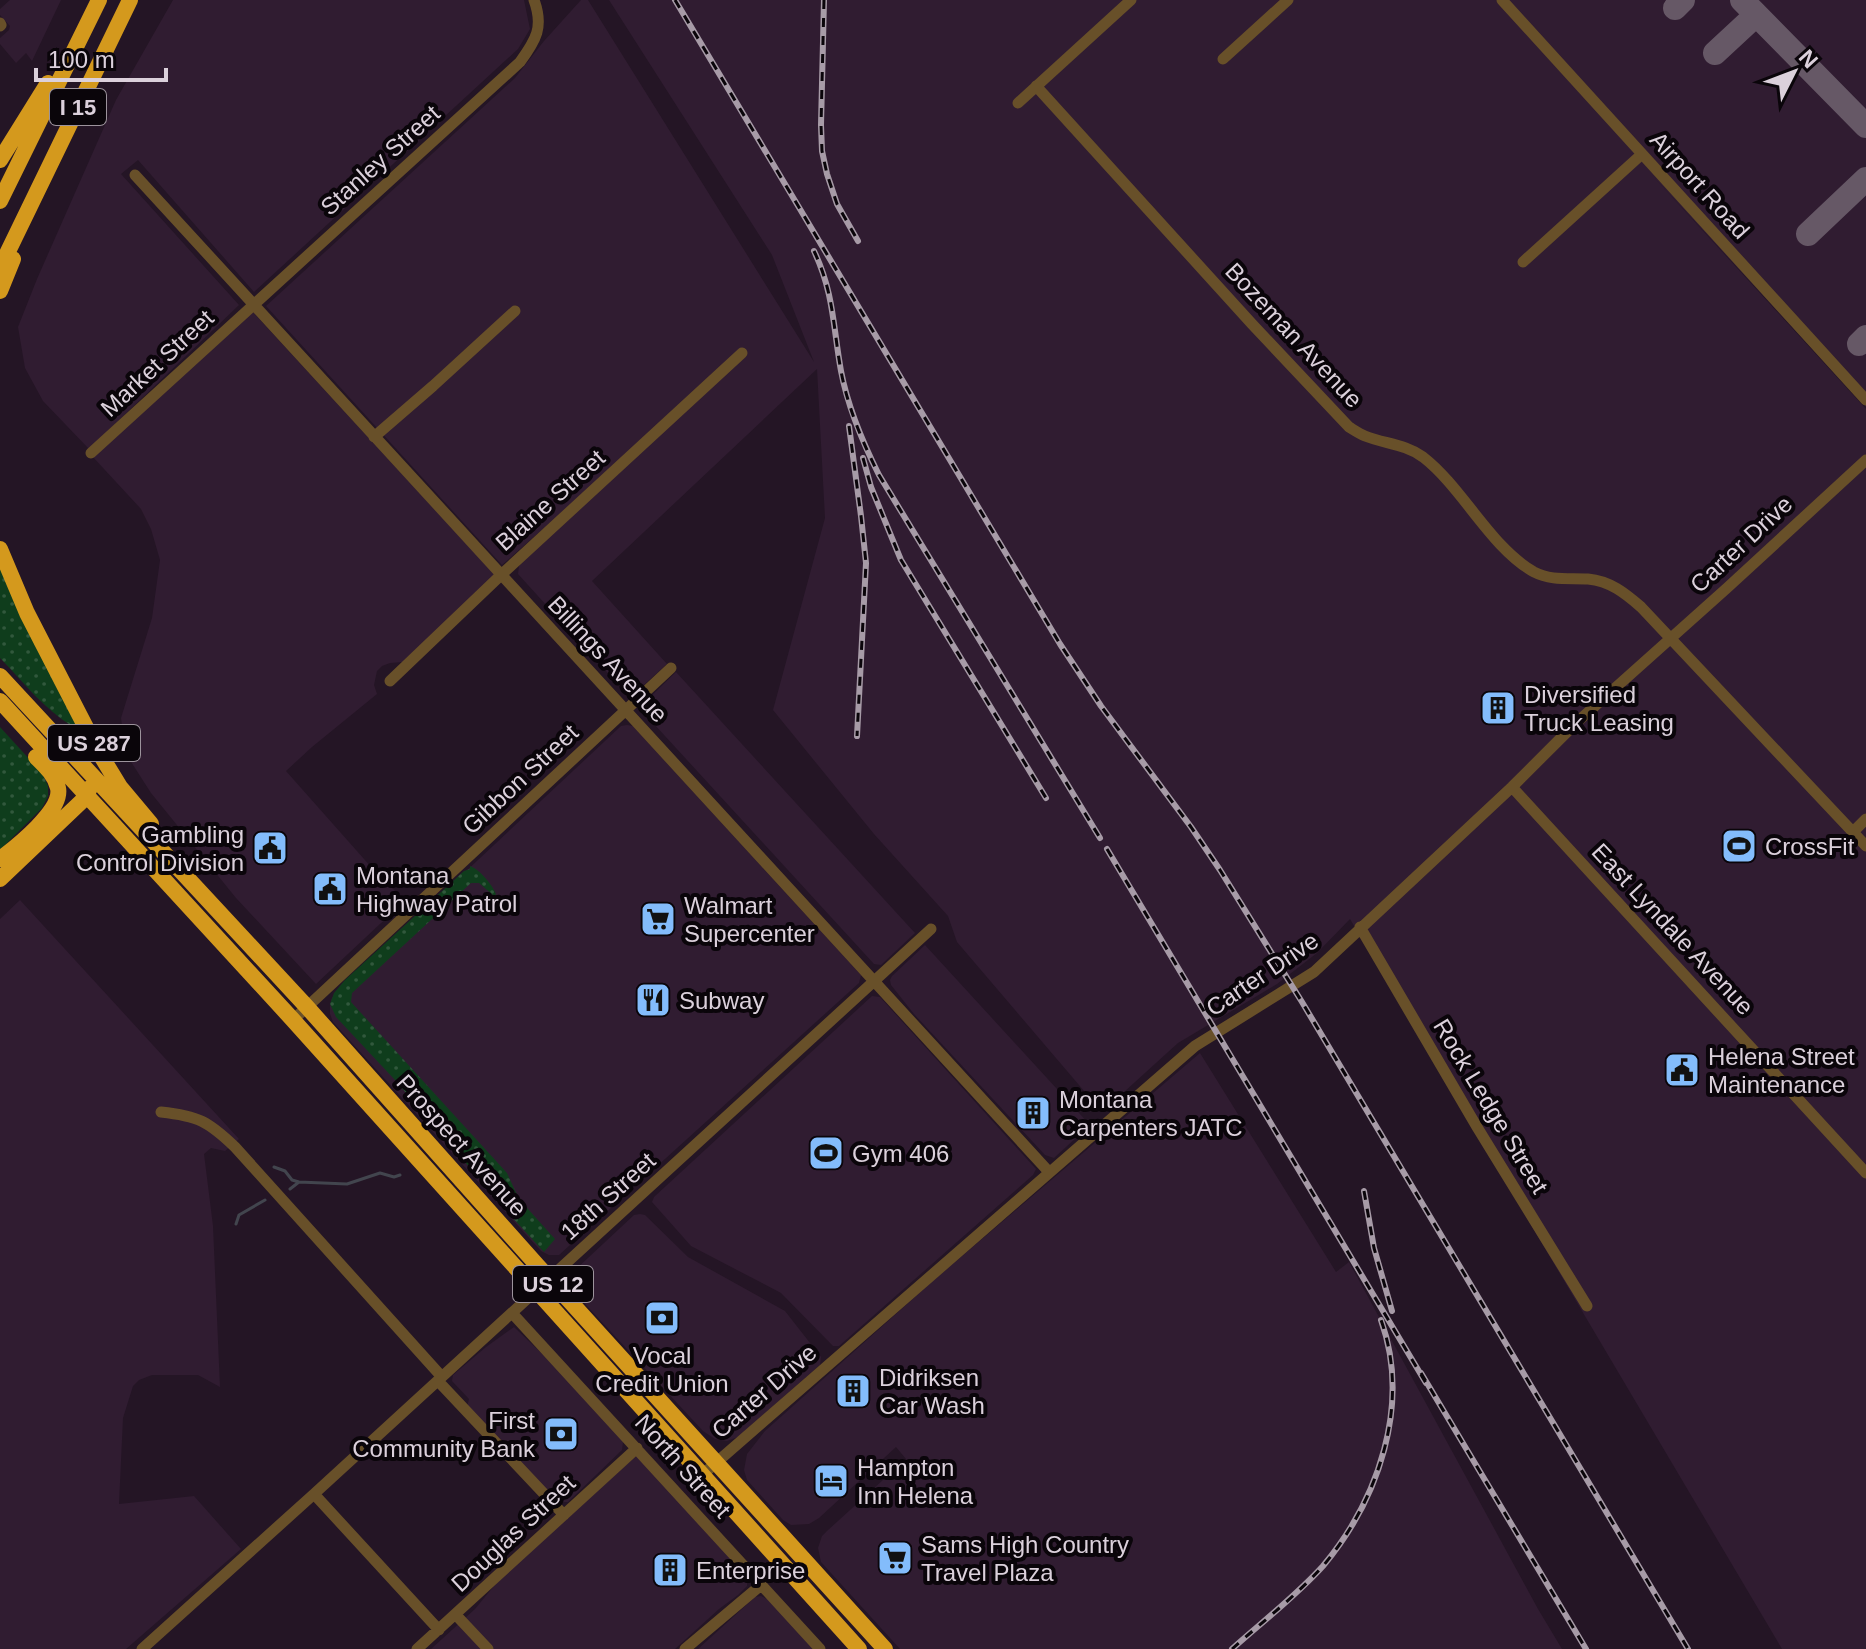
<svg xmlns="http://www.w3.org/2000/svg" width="1866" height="1649" viewBox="0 0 1866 1649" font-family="Arial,sans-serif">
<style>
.built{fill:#301c31}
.grass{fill:url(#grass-dots)}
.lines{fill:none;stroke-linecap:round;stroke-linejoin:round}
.stream{stroke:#42454e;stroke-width:3}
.taxiway{stroke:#665866;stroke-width:24}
.minor{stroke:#685029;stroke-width:11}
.highway{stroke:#d4991d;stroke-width:16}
.rail-casing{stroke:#a79ba7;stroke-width:6}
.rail{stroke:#0a050a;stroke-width:3;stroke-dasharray:9;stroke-linecap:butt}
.labels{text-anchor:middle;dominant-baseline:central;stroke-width:8;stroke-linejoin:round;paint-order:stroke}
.shield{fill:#0a050a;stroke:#9c939c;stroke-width:2}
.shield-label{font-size:22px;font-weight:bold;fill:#dbd0db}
.street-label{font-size:24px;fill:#dbd0db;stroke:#0a050a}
.poi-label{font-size:24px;fill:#dbd0db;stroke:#0a050a;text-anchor:start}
</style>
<defs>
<pattern id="grass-dots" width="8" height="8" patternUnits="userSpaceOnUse" patternTransform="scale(2)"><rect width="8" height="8" fill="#0f3d1c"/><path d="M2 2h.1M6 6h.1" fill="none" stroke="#31583c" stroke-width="1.8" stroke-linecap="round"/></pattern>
</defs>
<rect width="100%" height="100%" fill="#241525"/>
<path class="built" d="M10 0H61L32 61 26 53 16 63 0 44V38L9 30 10 26 0 15V9Z
M173 0H524L530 29 518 49 254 292 138 160 121 174 239 305 89 449 43 401 25 368 18 327 37 279 116 100Z
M581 0H588L814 362 772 255 609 0H1866V407L1650 173 1866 409V1649H1782L1350 919 1317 953 1277 984 1178 1043 1102 1112 957 942 948 916 874 834 773 710 825 518 817 369 592 581 667 664 634 694H630L626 693 518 574 519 566 544 528 502 565 266 306 515 78 544 41Z
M252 311 495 575 403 662 390 663 382 666 377 671 374 685 377 694 312 747 286 771 372 868 407 903 381 923 316 984 236 898 151 793 126 754 121 718 152 618 160 560 151 529 141 509 92 456Z
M676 672 915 933 881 965 874 964 643 712 644 703Z
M627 725 633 726 861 975 859 983 559 1255H549L541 1251 333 1022 330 1014V1006L332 998 339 990 621 726Z
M20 900 239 1139 225 1151 211 1148 204 1154 213 1226 220 1387 198 1375H152L139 1380 133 1386 123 1418 119 1504 194 1496 241 1549 126 1649H0V919Z
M925 945 1090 1125 1054 1158 1045 1155 914 1014 891 985 890 980 892 976Z
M872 996 880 997 1036 1169 1033 1175 839 1346H833L781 1293 691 1246 652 1202 654 1197Z
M1200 1053 1336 1272 1349 1262 1538 1609 1562 1649H900L821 1562 818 1548 822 1536 827 1531 906 1459 896 1447 819 1518 809 1524 791 1525 783 1520 747 1480 744 1470 747 1454 765 1431 934 1280Z
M640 1214 645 1215 688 1257 785 1311 821 1357 820 1365 738 1437 727 1441 715 1439 703 1431 574 1292 572 1278 574 1271 634 1215Z
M514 1327 555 1366 620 1436 623 1442 622 1450 568 1502H554L467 1407 469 1399 452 1381 453 1375 486 1347Z
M637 1455 742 1569 747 1578V1586L738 1595 719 1609 675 1649H431L475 1609 499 1580Z
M761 1596 769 1600 813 1649H698L755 1597Z"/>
<path class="grass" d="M0 568 78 725 72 726C44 709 23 682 0 658Z
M0 727 42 773 48 786V796L42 808 0 850Z
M470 866C479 869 492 884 496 894L494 896 479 883H471L352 993 351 1002 507 1173 519 1199 555 1239 544 1252 490 1193 489 1186 485 1184 471 1169 395 1080 336 1017 330 1004 334 993 345 980 464 871 470 869Z"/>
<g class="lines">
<path class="stream" d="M274 1167 285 1171 292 1180 299 1182 347 1184 380 1173 394 1177 400 1175
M290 1189 299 1182
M236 1224 239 1215 265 1200"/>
<path class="taxiway" d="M1742 0 1866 126
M1675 8 1683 0
M1715 53 1756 15
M1808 234 1866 179
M1859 344 1866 337"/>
<path class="minor" d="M1502 0 1866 400
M0 23 1 25 0 26
M1223 59 1288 0
M1036 86 1252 324 1349 427C1354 430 1360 434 1365 436 1385 444 1405 444 1423 457 1463 488 1490 547 1534 572 1551 581 1569 578 1588 579 1610 581 1625 593 1641 607L1866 846
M1018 103 1131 0
M135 175 1049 1172
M1523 262 1642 154
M374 437 433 386 515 311
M91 453 520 62C536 40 544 27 534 0
M390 681 501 575 742 353
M1512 787 1866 1173
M1853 832 1866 819
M1360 927 1477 1127 1587 1306
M293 1020 671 668
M161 1112C198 1116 208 1121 235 1147L442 1377
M512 1313 820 1649
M438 1381 564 1515
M702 1475 1195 1046 1314 972 1512 787 1576 723 1727 588 1866 460
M314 1494 439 1630
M456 1615 488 1649
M142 1649 314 1494 931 929
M417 1649 637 1448
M685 1649 761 1585"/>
<path class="highway" d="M0 160 48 83
M0 201 99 0
M0 268 130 0
M0 291 13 259
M0 549 27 613 97 749 120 787 151 824
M0 676 307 1007 537 1265 885 1649
M0 701 293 1020 859 1649
M0 859C16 847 63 810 58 788 55 775 45 766 36 757
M0 879 83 800 90 788"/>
<defs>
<path id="rail" d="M675 0 1060 644 1101 706 1191 827 1220 870 1302 1002 1688 1649
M824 0 821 125 822 151 827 174 837 204 858 241
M814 251C834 293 833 327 841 371 848 408 862 441 879 475L1100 838
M849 426 861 516 866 563 857 736
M863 458 871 487 901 560 1046 798
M1107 849 1426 1383
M1364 1191 1374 1248 1392 1311
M1421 1373 1586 1649
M1232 1649C1262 1622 1296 1596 1323 1566 1379 1499 1411 1404 1381 1320"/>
</defs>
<use href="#rail" class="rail-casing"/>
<use href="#rail" class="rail"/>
</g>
<defs>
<symbol id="building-square" viewBox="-11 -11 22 22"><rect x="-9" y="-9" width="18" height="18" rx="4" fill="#83bcfb" stroke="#0a050a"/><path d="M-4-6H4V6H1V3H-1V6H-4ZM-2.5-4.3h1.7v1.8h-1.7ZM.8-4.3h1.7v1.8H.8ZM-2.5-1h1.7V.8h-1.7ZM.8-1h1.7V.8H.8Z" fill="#111"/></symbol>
<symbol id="stadium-square" viewBox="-11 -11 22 22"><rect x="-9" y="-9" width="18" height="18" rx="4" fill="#83bcfb" stroke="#0a050a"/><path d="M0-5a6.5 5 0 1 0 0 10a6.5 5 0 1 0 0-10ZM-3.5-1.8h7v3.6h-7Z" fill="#111"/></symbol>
<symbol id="civic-square" viewBox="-11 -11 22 22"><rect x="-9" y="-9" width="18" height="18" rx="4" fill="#83bcfb" stroke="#0a050a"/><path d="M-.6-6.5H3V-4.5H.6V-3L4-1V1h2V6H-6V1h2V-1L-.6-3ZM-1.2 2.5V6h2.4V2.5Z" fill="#111"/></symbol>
<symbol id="supermarket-square" viewBox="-11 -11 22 22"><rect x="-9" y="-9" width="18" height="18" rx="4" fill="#83bcfb" stroke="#0a050a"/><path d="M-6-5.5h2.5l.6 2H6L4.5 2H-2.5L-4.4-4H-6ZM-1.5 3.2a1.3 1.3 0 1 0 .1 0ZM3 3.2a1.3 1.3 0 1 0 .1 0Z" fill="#111"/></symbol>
<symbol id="restaurant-square" viewBox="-11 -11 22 22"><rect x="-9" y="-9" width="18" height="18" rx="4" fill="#83bcfb" stroke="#0a050a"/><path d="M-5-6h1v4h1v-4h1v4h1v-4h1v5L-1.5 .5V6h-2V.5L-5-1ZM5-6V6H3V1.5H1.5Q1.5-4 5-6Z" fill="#111"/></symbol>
<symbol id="bank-square" viewBox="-11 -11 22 22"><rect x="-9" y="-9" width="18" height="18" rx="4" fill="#83bcfb" stroke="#0a050a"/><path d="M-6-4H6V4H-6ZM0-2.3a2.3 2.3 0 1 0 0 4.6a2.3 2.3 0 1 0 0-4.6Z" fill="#111"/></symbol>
<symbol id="hotel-square" viewBox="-11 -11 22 22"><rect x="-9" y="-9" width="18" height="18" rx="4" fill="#83bcfb" stroke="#0a050a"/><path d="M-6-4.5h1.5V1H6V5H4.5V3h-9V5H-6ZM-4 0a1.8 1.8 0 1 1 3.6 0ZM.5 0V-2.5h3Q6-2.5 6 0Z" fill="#111"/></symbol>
</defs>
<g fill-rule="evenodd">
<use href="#building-square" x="1478" y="688" width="40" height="40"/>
<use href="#stadium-square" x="1719" y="826" width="40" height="40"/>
<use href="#civic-square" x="250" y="828" width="40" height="40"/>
<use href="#civic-square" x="310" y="869" width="40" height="40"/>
<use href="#supermarket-square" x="638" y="899" width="40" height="40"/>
<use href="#restaurant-square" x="633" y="980" width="40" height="40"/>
<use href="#civic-square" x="1662" y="1050" width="40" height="40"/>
<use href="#building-square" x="1013" y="1093" width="40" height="40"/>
<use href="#stadium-square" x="806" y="1133" width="40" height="40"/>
<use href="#bank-square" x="642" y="1298" width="40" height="40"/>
<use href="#building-square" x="833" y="1371" width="40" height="40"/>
<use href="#bank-square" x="541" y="1414" width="40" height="40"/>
<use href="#hotel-square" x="811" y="1461" width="40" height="40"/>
<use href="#supermarket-square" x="875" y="1538" width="40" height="40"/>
<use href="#building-square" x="650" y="1550" width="40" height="40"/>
</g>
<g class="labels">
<g class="shield">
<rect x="50" y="89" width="56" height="36" rx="6"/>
<rect x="48" y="725" width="92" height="36" rx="6"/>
<rect x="513" y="1266" width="80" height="36" rx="6"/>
</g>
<g class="shield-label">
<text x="78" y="107">I 15</text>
<text x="94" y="743">US 287</text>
<text x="553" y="1284">US 12</text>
</g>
<g class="street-label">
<text transform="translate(380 160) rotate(-42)">Stanley Street</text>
<text transform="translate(1700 185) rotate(48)">Airport Road</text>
<text transform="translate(1294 335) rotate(47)">Bozeman Avenue</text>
<text transform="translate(157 363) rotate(-43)">Market Street</text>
<text transform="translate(550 500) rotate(-42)">Blaine Street</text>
<text transform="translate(1741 544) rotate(-43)">Carter Drive</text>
<text transform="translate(608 659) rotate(47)">Billings Avenue</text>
<text transform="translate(520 779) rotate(-43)">Gibbon Street</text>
<text transform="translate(1673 929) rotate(47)">East Lyndale Avenue</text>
<text transform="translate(1262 974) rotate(-34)">Carter Drive</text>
<text transform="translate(1491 1106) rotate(59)">Rock Ledge Street</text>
<text transform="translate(462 1145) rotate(48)">Prospect Avenue</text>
<text transform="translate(608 1196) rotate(-42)">18th Street</text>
<text transform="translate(764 1391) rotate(-41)">Carter Drive</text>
<text transform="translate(683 1466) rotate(48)">North Street</text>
<text transform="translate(513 1533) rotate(-43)">Douglas Street</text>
</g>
<g class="poi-label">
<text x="1524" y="694">Diversified<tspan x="1524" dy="28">Truck Leasing</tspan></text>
<text x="244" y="834" text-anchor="end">Gambling<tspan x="244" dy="28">Control Division</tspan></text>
<text x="1765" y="846">CrossFit</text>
<text x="356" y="875">Montana<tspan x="356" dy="28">Highway Patrol</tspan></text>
<text x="684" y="905">Walmart<tspan x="684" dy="28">Supercenter</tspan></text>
<text x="679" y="1000">Subway</text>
<text x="1708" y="1056">Helena Street<tspan x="1708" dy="28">Maintenance</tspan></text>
<text x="1059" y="1099">Montana<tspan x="1059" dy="28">Carpenters JATC</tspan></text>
<text x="852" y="1153">Gym 406</text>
<text x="662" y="1355" text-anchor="middle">Vocal<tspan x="662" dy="28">Credit Union</tspan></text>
<text x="879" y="1377">Didriksen<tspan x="879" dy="28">Car Wash</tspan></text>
<text x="535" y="1420" text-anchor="end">First<tspan x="535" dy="28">Community Bank</tspan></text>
<text x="857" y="1467">Hampton<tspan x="857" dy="28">Inn Helena</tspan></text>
<text x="921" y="1544">Sams High Country<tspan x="921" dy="28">Travel Plaza</tspan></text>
<text x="696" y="1570">Enterprise</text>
</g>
</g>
<g transform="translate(1794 72) rotate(48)" stroke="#0a050a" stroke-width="6" paint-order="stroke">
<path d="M0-6L14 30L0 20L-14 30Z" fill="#dbd0db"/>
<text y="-12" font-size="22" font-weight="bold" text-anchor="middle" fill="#dbd0db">N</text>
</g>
<path d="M36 68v12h130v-12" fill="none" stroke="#dbd0db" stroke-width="4"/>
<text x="48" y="68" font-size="24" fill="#dbd0db" stroke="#0a050a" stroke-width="6" paint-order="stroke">100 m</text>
</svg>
